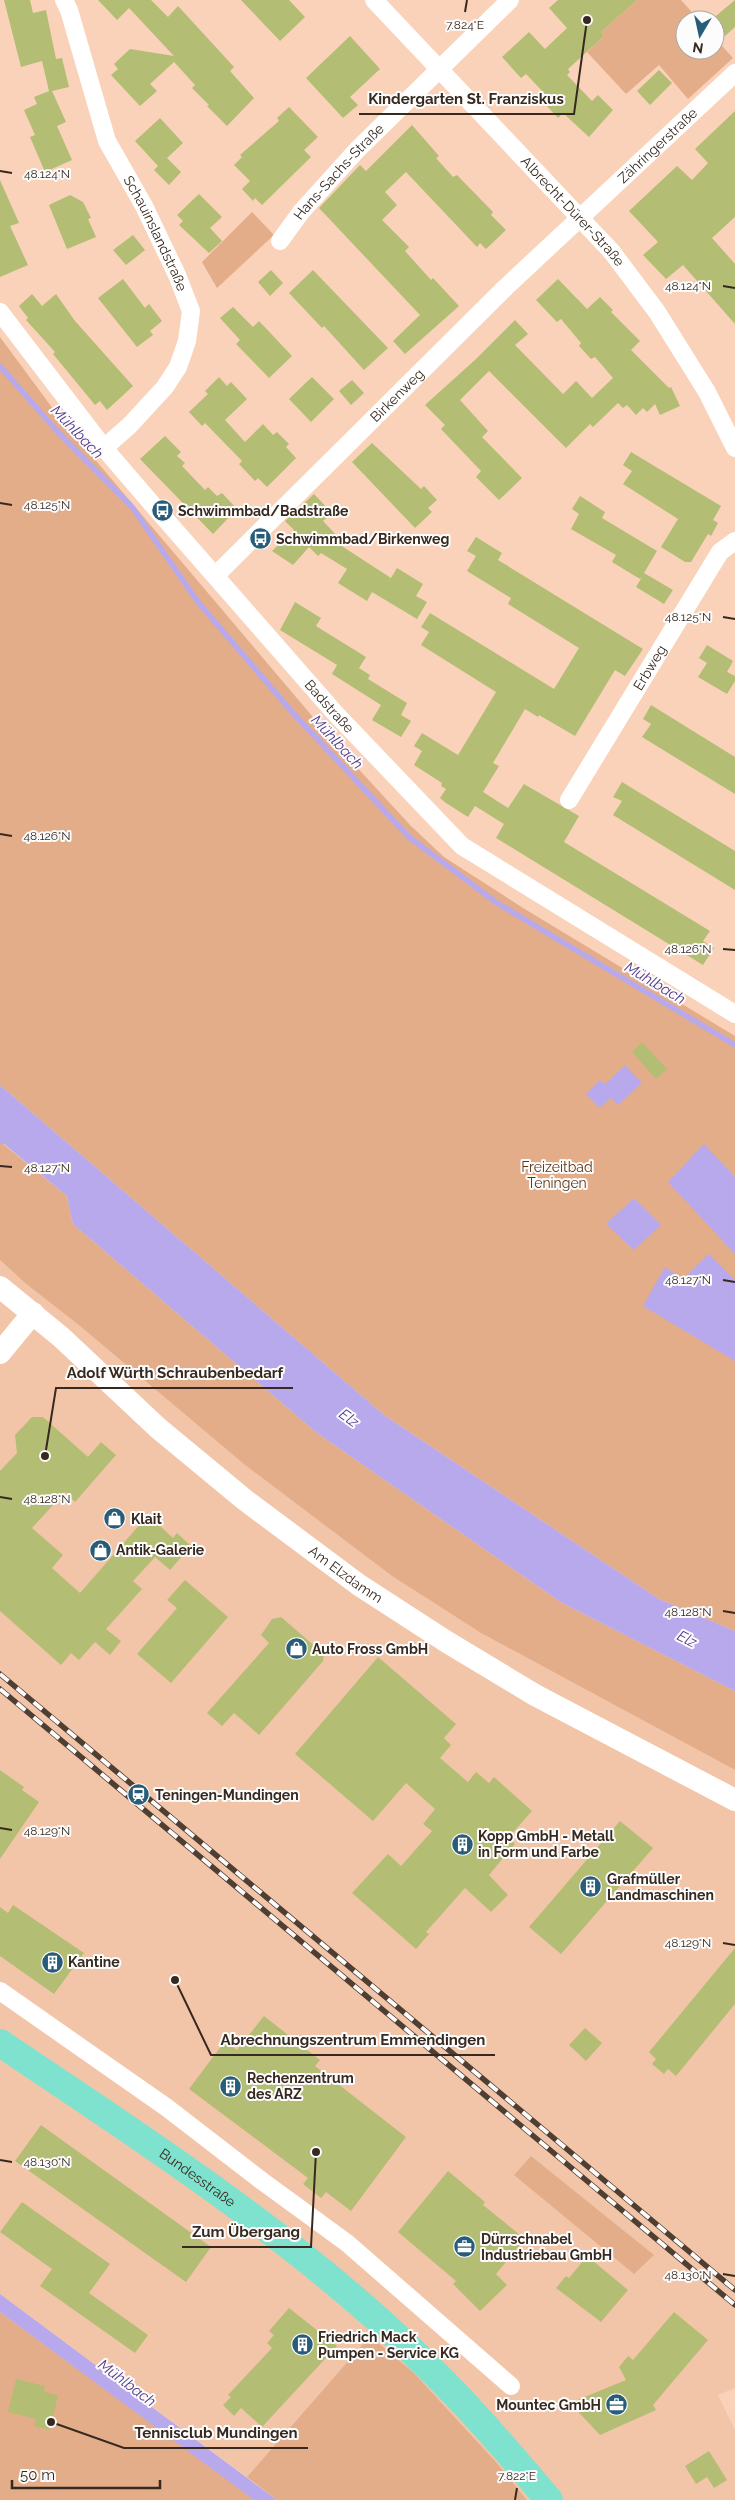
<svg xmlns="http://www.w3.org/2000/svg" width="735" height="2500" viewBox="0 0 735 2500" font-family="Raleway,sans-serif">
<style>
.built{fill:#f3c5a8}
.green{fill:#e3ad8a}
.water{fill:#b8a9ec}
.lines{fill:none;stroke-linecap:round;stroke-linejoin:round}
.stream{stroke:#b8a9ec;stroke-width:5.5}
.building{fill:#b4bd74}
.minor{stroke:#fff;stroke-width:18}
.tertiary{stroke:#fff;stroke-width:22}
.primary{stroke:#7fe2ce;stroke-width:28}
.rail-casing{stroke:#4f3e32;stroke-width:5.5}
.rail{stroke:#fcfcfc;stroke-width:4;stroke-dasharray:11;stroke-linecap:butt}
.ticks{fill:none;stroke:#37291f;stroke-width:2}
.labels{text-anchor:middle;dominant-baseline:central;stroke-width:4;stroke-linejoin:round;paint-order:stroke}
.street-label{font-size:14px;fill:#37291f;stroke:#fcfcfc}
.poi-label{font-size:14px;font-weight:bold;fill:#37291f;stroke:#fcfcfc;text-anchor:start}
.park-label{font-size:14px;fill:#5f3415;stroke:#fcfcfc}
.water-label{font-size:15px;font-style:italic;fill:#543c8b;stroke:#fcfcfc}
.ticks-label{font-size:12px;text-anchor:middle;fill:#37291f;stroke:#fcfcfc;stroke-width:4;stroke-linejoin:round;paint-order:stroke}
.leader{fill:none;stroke:#37291f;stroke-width:2}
.callout-dot{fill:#37291f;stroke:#fcfcfc;stroke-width:2}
.callout-label{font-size:15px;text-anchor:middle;font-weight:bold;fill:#37291f;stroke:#fcfcfc;stroke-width:4;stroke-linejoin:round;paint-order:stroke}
</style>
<rect width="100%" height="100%" fill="#f9d2b9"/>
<path class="built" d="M0 1260 25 1283 80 1326 245 1465 392 1576 481 1633 735 1770V2388L718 2395 735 2430V2500H527L496 2462 414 2373 370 2336 247 2477 0 2294Z"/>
<path class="green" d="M637 0H681L699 20H685V50H715V38L733 58 688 99 659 65 626 94 587 52 604 36 601 32Z
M252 212 274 235 217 288 202 262Z
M0 337 59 417 340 749 411 826 444 857 523 908 735 1036V1631L659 1599 384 1415 0 1085Z
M0 1144H3L67 1196 73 1224 317 1433 562 1603 735 1691V1770L481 1633 392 1576 245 1465 80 1326 25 1283 0 1260Z
M531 2156 654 2255 634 2274 514 2175Z
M0 2312 242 2490 254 2500H0Z
M370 2336 414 2373 496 2462 527 2500H277L247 2477Z"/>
<path class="water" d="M625 1065 642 1083 618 1105 611 1098 600 1108 586 1094 600 1080 605 1084Z
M0 1085 384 1415 659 1599 735 1631V1691L562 1603 317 1433 73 1224 67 1196 4 1144H0Z
M704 1144 735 1177V1254L668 1182Z
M634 1198 661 1225 634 1250 606 1224Z
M709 1254 735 1280V1361L643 1306 665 1267 683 1279Z
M0 2294 277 2500H254L0 2312Z"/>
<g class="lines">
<path class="stream" d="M0 366 55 429 132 507 198 602 293 713 409 837 497 903 735 1045"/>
</g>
<path class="building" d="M4 0H30L33 13 46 10 56 59 62 58 69 87 52 91 66 122 57 126 72 160 45 172 30 137 35 135 24 110 37 104 34 97 49 91 42 61 21 67Z
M98 0H151L168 17 178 6 234 67 230 71 254 98 227 126 207 106 209 105 192 88 195 85 174 62 150 84 157 91 140 106 111 75 118 69 114 64 130 49 174 56 129 8 117 20Z
M241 0H289L305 17 280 41Z
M558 0H637L601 32 604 36 568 69 570 72 567 75 592 101 598 95 613 110 589 137 563 113 558 118 545 104 547 96 526 74 521 78 502 57 529 32 545 49 567 28 549 8Z
M735 0V27L725 36 715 25V20H711Z
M350 36 380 69 350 97 358 105 343 118 306 78Z
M659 70 672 83 650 105 637 91Z
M289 107 318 137 304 150 311 157 262 205 255 198 253 201 242 189 250 181 234 165 242 157 240 155 279 121 277 118Z
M735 111V217L712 238 735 264V324L683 265 666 279 643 255 658 242 629 211 677 166 692 180 708 163 695 149Z
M160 118 183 143 167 158 181 172 169 185 154 170 158 166 135 141Z
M412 125 439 156 436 158 453 177 457 175 493 212 491 215 506 230 486 249 480 243 477 247 406 172 385 192 397 205 382 220 409 247 405 251 431 280 433 278 459 306 405 354 393 341 420 315 319 208 360 165 366 171Z
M0 180 19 223 10 226 28 265 0 277Z
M199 194 222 217 210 228 222 241 209 253 179 225 183 221 177 215Z
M70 195 83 202 91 218 88 219 96 237 67 249 49 205Z
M133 235 145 250 126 265 113 250Z
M271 270 283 283 270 296 258 282Z
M313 270 388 348 364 370 324 326 322 328 289 293Z
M123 279 145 308 149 304 162 321 150 331 153 335 137 347 98 298Z
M558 279 587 309 600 297 613 310 611 312 640 341 631 350 669 388 671 387 680 406 660 415 655 404 647 412 643 408 636 415 627 405 623 408 618 403 593 427 590 424 566 448 489 371 460 400 488 431 482 437 522 478 499 500 476 477 481 471 441 429 445 425 425 405 476 359 515 320 528 334 515 345 563 394 576 381 592 398 613 378 595 357 591 359 579 346 581 343 561 319 557 322 536 300Z
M32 294 42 306 56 294 75 321 133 386 107 410 100 401 95 405 53 354 55 352 26 320 28 318 19 306Z
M233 307 253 327 259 321 292 356 269 378 236 344 240 340 220 318Z
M219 377 227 386 231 382 247 399 225 420 245 442 263 424 273 435 277 432 289 444 286 447 296 458 267 487 258 478 255 481 239 464 242 461 205 423 202 426 189 412 208 394 205 391Z
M312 377 334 399 311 422 289 399Z
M352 380 364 393 351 405 339 391Z
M165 436 181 452 177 456 185 463 182 466 205 490 208 487 217 496 222 493 237 509 213 534 140 459Z
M372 443 421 489 424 486 437 500 428 508 432 512 415 528 352 462Z
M631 452 721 506 713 520 718 523 711 536 708 534 691 562H685L661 547 678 519 623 484 632 471 623 465Z
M314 494 332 513 323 521 338 537 334 541 391 578 397 568 423 584 416 596 427 602 417 619 372 592 367 601 338 583 347 569 321 553 318 556 309 547 293 565 272 551 294 530 285 521Z
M580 496 605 512 602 518 657 551 644 573 673 590 664 604 636 587 642 577 640 579 612 562 616 555 571 529 579 514 572 509Z
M476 537 502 553 498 560 643 649 625 676 615 670 575 736 539 715 538 717 525 709 493 763 499 766 483 792 508 808 524 784 579 816 564 842 710 931 703 941 714 948 703 965 496 838 504 824 475 806 468 817 446 803 440 798 446 789 441 786 442 783 414 765 422 751 414 746 422 733 458 755 496 692 421 645 429 632 421 627 430 613 554 689 579 648 508 604 511 598 467 571 476 556 467 551Z
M295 602 321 618 316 626 366 657 359 668 370 675 368 679 407 703 401 715 411 721 401 737 372 720 381 705 332 674 337 665 280 630Z
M707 645 733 661 727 672 735 676V681L727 694 698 677 707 663 699 658Z
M651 705 735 757V794L642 737 651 724 643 719Z
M622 782 735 851V890L613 815 622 801 613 797Z
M642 1042 667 1069 656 1079 632 1052Z
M32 1417H43L88 1457 101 1442 116 1455 75 1502 65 1492 32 1528 63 1555 52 1568 80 1593 148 1515 173 1538 177 1533 191 1546 170 1570 155 1557 133 1581 142 1589 106 1629 121 1641 110 1655 95 1642 79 1660 71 1653 61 1665 0 1611V1471L17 1453 15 1435Z
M185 1580 228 1617 171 1683 137 1654 177 1608 167 1600Z
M281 1617 324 1654 323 1661 259 1735 234 1713 222 1726 207 1713 269 1643 261 1635 272 1619Z
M378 1657 456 1724 444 1738 451 1745 440 1758 468 1782 476 1772 489 1783 494 1777 532 1811 508 1838 515 1844 489 1875 508 1895 491 1912 465 1888 426 1932 429 1934 416 1949 352 1893 388 1854 401 1866 432 1831 423 1824 435 1809 406 1783 373 1821 295 1754Z
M0 1770 24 1787 22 1790 39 1802 0 1859Z
M620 1821 653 1848 561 1954 529 1927Z
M13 1905 84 1953 54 1994 0 1956V1907L8 1913Z
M735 1948V2004L676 2076 668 2069 664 2074 652 2064 656 2059 649 2052Z
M264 2016 320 2060 315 2066 406 2137 351 2211 326 2192 321 2198 303 2184 308 2178 189 2089 225 2041 237 2050Z
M585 2028 602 2043 586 2061 569 2045Z
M41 2125 211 2247 186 2282 15 2161Z
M448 2171 485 2202 483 2205 525 2239 496 2274 507 2285 480 2311 453 2284 456 2281 398 2232Z
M22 2202 110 2264 89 2293 148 2335 135 2353 40 2286 52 2269 0 2232Z
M587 2256 628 2290 601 2322 556 2288 566 2276 569 2278Z
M289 2308 337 2346 262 2427 241 2408 234 2416 223 2405 231 2397 228 2395 272 2348 267 2343 274 2335 269 2331Z
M674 2312 708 2340 653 2405 656 2410 600 2435 570 2403 626 2380 619 2367 628 2356 633 2360Z
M16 2379 45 2386 44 2392 58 2395 50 2430 34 2426 36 2419 8 2412Z
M709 2451 727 2480 714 2488 707 2477 696 2484 685 2466Z"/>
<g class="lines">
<g class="minor">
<path id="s1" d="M64 0 69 10 107 141 144 206 177 275 191 311 187 341 178 367 165 387 130 425 104 448"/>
<path id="s2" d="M374 0 612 252 657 312 707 392 735 448"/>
<path id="s3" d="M280 241 301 212 357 150 510 0"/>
<path id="s4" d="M0 312 104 448 159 512 335 713 462 846 735 1014"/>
<path id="s5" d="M216 575 506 287 735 73"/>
<path id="s6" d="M569 800 720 552 735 541"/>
<path d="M0 1991 166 2107 262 2181 347 2243 511 2386"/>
</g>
<g class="tertiary">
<path id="s7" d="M0 1287 61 1337 158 1428 245 1500 359 1585 447 1642 535 1695 735 1800"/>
<path d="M0 1353 33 1313"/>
</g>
<path class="primary" id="s8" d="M0 2043C142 2138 287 2232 411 2350 461 2397 505 2448 549 2500"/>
<defs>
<path id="rail" d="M0 1674 735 2290
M0 1689 735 2305"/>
</defs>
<use href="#rail" class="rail-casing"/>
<use href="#rail" class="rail"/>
</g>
<path class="ticks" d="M465 12 467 0M0 171 12 173M723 286 735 288M0 503 12 505M723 617 735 619M0 834 12 836M723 949 735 950M0 1166 12 1167M723 1280 735 1282M0 1497 12 1499M723 1611 735 1613M0 1828 12 1830M723 1943 735 1945M0 2160 12 2162M723 2274 735 2276M515 2500 517 2488"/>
<defs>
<symbol id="bus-disc" viewBox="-11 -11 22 22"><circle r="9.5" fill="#285d79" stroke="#fcfcfc"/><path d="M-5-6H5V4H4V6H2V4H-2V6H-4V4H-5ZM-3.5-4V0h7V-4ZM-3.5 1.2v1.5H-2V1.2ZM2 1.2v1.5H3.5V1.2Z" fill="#fff"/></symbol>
<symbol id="shop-disc" viewBox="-11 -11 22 22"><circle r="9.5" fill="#285d79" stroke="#fcfcfc"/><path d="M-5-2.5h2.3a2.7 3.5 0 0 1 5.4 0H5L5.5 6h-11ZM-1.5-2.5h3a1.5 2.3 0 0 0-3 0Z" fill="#fff"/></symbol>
<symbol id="station-disc" viewBox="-11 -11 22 22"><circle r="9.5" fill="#285d79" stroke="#fcfcfc"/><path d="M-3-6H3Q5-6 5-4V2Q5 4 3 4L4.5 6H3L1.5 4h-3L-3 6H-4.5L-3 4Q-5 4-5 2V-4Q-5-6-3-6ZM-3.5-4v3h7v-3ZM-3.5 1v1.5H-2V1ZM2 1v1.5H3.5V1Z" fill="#fff"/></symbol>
<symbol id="building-disc" viewBox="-11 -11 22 22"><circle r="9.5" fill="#285d79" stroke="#fcfcfc"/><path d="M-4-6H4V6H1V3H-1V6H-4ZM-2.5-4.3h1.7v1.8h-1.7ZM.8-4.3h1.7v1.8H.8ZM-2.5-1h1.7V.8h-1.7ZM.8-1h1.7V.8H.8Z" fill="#fff"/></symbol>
<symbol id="office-disc" viewBox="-11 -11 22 22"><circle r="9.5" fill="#285d79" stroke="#fcfcfc"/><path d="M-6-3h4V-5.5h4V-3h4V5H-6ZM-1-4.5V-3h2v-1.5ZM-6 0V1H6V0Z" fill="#fff"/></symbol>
</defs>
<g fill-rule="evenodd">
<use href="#bus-disc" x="150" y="498" width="25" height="25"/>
<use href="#bus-disc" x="248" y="526" width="25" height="25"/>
<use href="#shop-disc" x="102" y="1506" width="25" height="25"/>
<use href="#shop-disc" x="88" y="1538" width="25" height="25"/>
<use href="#shop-disc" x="284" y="1636" width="25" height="25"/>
<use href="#station-disc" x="126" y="1782" width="25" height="25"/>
<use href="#building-disc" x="450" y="1832" width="25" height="25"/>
<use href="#building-disc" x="578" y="1874" width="25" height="25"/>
<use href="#building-disc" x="40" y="1950" width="25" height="25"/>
<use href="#building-disc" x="218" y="2074" width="25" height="25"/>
<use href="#office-disc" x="452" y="2234" width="25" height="25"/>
<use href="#building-disc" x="290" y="2332" width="25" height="25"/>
<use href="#office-disc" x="604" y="2392" width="25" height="25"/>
</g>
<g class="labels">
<g class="street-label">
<text stroke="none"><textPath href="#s5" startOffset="616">Zähringerstraße</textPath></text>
<text stroke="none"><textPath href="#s3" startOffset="91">Hans-Sachs-Straße</textPath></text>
<text stroke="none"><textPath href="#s2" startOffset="290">Albrecht-Dürer-Straße</textPath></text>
<text stroke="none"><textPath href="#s1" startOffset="252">Schauinslandstraße</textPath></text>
<text stroke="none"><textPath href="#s5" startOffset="255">Birkenweg</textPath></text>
<text stroke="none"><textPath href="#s6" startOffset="155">Erbweg</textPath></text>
<text stroke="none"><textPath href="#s4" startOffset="514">Badstraße</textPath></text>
<text stroke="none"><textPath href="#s7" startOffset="450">Am Elzdamm</textPath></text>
<text stroke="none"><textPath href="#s8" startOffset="239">Bundesstraße</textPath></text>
</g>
<g class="poi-label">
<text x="178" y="511">Schwimmbad/Badstraße</text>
<text x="276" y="539">Schwimmbad/Birkenweg</text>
<text x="131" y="1519">Klait</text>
<text x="116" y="1550">Antik-Galerie</text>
<text x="312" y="1649">Auto Fross GmbH</text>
<text x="155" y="1795">Teningen-Mundingen</text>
<text x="478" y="1836">Kopp GmbH - Metall<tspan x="478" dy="16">in Form und Farbe</tspan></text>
<text x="607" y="1879">Grafmüller<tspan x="607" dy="16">Landmaschinen</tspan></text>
<text x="68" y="1962">Kantine</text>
<text x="247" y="2078">Rechenzentrum<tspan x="247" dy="16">des ARZ</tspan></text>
<text x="481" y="2239">Dürrschnabel<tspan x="481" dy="16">Industriebau GmbH</tspan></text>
<text x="318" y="2337">Friedrich Mack<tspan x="318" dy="16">Pumpen - Service KG</tspan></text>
<text x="601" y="2405" text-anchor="end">Mountec GmbH</text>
</g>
<g class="park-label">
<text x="557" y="1167">Freizeitbad<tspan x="557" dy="16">Teningen</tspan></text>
</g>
<g class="water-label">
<text transform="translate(77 432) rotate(46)">Mühlbach</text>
<text transform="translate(337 742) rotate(47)">Mühlbach</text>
<text transform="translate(655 983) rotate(31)">Mühlbach</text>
<text transform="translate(349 1418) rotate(36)">Elz</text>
<text transform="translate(687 1639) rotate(27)">Elz</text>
<text transform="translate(127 2383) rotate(37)">Mühlbach</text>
</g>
</g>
<g class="ticks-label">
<text x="465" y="29">7.824°E</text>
<text x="47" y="178">48.124°N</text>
<text x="688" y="290">48.124°N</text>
<text x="47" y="509">48.125°N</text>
<text x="688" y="621">48.125°N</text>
<text x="47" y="840">48.126°N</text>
<text x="688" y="953">48.126°N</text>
<text x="47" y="1172">48.127°N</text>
<text x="688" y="1284">48.127°N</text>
<text x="47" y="1503">48.128°N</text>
<text x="688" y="1616">48.128°N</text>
<text x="47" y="1835">48.129°N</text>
<text x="688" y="1947">48.129°N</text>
<text x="47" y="2166">48.130°N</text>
<text x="688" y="2279">48.130°N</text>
<text x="517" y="2480">7.822°E</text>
</g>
<path class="leader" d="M587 20L574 114H359M45 1456L56 1388H293M175 1980L211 2055H495M316 2152L311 2247H182M51 2422L124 2448H308"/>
<g class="callout-dot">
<circle cx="587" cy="20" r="5"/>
<circle cx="45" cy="1456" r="5"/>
<circle cx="175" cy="1980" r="5"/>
<circle cx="316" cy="2152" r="5"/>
<circle cx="51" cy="2422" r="5"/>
</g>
<g class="callout-label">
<text x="466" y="104">Kindergarten St. Franziskus</text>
<text x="175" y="1378">Adolf Würth Schraubenbedarf</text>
<text x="353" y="2045">Abrechnungszentrum Emmendingen</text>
<text x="246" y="2237">Zum Übergang</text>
<text x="216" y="2438">Tennisclub Mundingen</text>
</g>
<g transform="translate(700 35) rotate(189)"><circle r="24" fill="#fcfcfc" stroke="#ada8a4"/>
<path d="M0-4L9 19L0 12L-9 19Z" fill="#285d79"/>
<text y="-8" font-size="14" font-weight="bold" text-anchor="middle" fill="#37291f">N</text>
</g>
<path d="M12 2480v8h148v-8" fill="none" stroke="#37291f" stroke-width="2.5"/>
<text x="20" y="2480" font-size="15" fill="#37291f" stroke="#fcfcfc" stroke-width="4" paint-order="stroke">50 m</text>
</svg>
